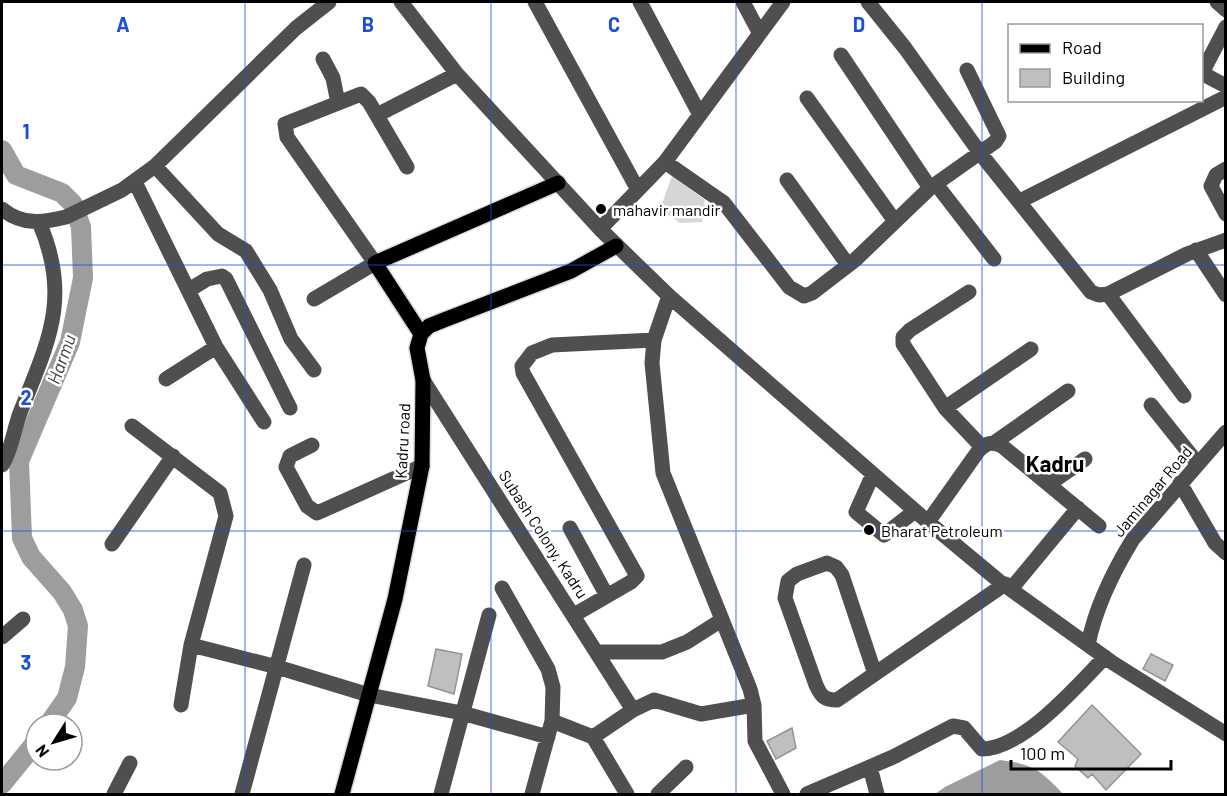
<svg xmlns="http://www.w3.org/2000/svg" width="1227" height="796" viewBox="0 0 1227 796" font-family="Barlow,sans-serif">
<style>
.green{fill:#d6d6d6}
.water{fill:#9d9d9d}
.lines{fill:none;stroke-linecap:round;stroke-linejoin:round}
.river{stroke:#9d9d9d;stroke-width:20}
.building{fill:#bfbfbf;stroke:#939393;stroke-width:1.5}
.major-casing{stroke:#dbdbdb;stroke-width:18}
.minor{stroke:#4f4f4f;stroke-width:15}
.major{stroke:#000;stroke-width:15}
.grid{fill:none;stroke:#1d4ed8;stroke-width:1.5;stroke-opacity:0.55}
.poi-dot{fill:#000;stroke:#fff;stroke-width:2}
.labels{text-anchor:middle;dominant-baseline:central;stroke-width:5;stroke-linejoin:round;paint-order:stroke}
.poi-label{font-size:16px;fill:#000;stroke:#fff;text-anchor:start}
.street-label{font-size:16px;fill:#000;stroke:#fff}
.water-label{font-size:18px;font-style:italic;fill:#3e3e3e;stroke:#fff}
.district-label{font-size:22px;font-weight:bold;fill:#000;stroke:#fff}
.grid-label{font-size:20px;text-anchor:middle;font-weight:bold;fill:#1d4ed8;stroke:#fff;stroke-width:5;stroke-linejoin:round;paint-order:stroke}
</style>
<rect width="100%" height="100%" fill="#fff"/>
<path class="green" d="M672 176 705 200 702 222 680 223 660 209Z"/>
<path class="water" d="M1000 760C1033 764 1041 771 1063 794H935L945 787Z"/>
<g class="lines">
<path class="river" d="M2 150 16 175 62 193 73 204 81 227 83 278 70 342 19 461 22 538 31 557 62 592 73 610 78 626 75 667 67 698 49 724
M2 784 36 742"/>
</g>
<path class="building" d="M436 649 462 654 454 694 428 686Z
M1151 654 1173 665 1165 681 1143 669Z
M1092 705 1141 754 1106 790 1092 774 1088 778 1075 766 1078 759 1058 742Z
M792 728 796 748 776 759 767 741Z"/>
<g class="lines">
<defs>
<path id="major" d="M421 334 375 263 558 183
M342 794 395 599 422 466 423 380 417 348 421 334 429 326 444 320 571 271 616 246"/>
</defs>
<use href="#major" class="major-casing"/>
<path class="minor" d="M401 2 457 74 600 229 669 296 928 522 999 581 1113 663 1226 734
M535 2 638 190
M640 2 700 115
M743 2 759 32
M868 2 905 48 980 153 1091 292 1099 295 1108 294 1187 254 1226 240
M1217 2 1226 10
M1226 27 1204 69 1207 76 1226 86
M841 55 930 188
M323 59 333 78 338 103
M807 98 894 220
M377 115 457 74
M665 162 724 203 789 287 804 296 812 293 855 260 930 188 995 142 999 136 967 70
M155 166 218 234 246 251 270 290 291 339 314 370
M1226 169 1216 175 1211 186 1226 214
M787 180 848 265
M135 182 216 347 264 422
M936 184 994 259
M1020 201 1226 97
M2 209C22 225 42 223 66 217L122 190 155 166 296 28 329 2
M600 229 665 162 783 2
M1196 250 1226 295
M189 290 207 279 222 276 226 279 290 408
M969 292 910 330 903 337V344L945 408 982 447
M1108 294 1184 396
M669 296 654 340 652 363 663 473 750 689 754 705 755 741 783 794
M314 299 375 263 287 137 285 124 361 94 369 102 407 167
M166 379 216 347
M423 380 633 710
M1151 405 1198 464
M945 408 1031 349
M132 426 220 493 226 516 191 645 181 705
M994 443 1068 391
M312 445 290 456 286 467 307 506 317 513 422 466
M2 465C11 452 14 429 20 413 48 342 72 298 39 222
M873 474 856 512 884 535 915 511
M1180 483 1215 543 1226 553
M1049 484 1085 459
M928 522 979 450C987 443 991 441 1002 446L1099 526
M570 528 607 596
M112 544 173 456
M502 588 548 669 553 687 552 721
M1011 589 1078 508
M574 615 631 582 637 576 523 373 522 366 532 353 552 345 654 340
M2 637 23 619
M191 645 277 667 369 695 462 713 548 737
M1088 645C1095 609 1114 570 1133 539L1226 432
M598 652H662L687 642 720 621
M875 674 842 575 836 567 827 563 797 574 788 581 785 598 816 685C821 696 824 700 837 700L1005 584
M593 737 633 710 654 700 701 714 754 705
M870 767 877 794
M114 794 130 763
M242 794 304 565
M441 794 489 615
M532 794 552 721 593 737 627 794
M658 794 686 767
M807 794 893 757 953 726 964 728 982 749C1023 749 1078 685 1105 657"/>
<use href="#major" class="major"/>
</g>
<path class="grid" d="M245 2V794M491 2V794M736 2V794M982 2V794M2 265H1226M2 531H1226"/>
<g class="poi-dot">
<circle cx="601" cy="209" r="6"/>
<circle cx="869" cy="530" r="6"/>
</g>
<g class="labels">
<g class="poi-label">
<text x="613" y="209">mahavir mandir</text>
<text x="881" y="530">Bharat Petroleum</text>
</g>
<g class="street-label">
<text transform="translate(402 441) rotate(-87)">Kadru road</text>
<text transform="translate(1152 491) rotate(-50)">Jaminagar Road</text>
<text transform="translate(544 534) rotate(57)">Subash Colony, Kadru</text>
</g>
<g class="water-label">
<text transform="translate(61 359) rotate(-70)">Harmu</text>
</g>
<g class="district-label">
<text x="1055" y="463">Kadru</text>
</g>
</g>
<g class="grid-label">
<text x="123" y="32">A</text>
<text x="368" y="32">B</text>
<text x="614" y="32">C</text>
<text x="859" y="32">D</text>
<text x="26" y="139">1</text>
<text x="26" y="405">2</text>
<text x="26" y="670">3</text>
</g>
<rect width="1227" height="796" fill="none" stroke="#000000" stroke-width="6"/>
<rect x="1008" y="24" width="195" height="78" fill="#ffffff" stroke="#999999" stroke-width="1.5"/>
<rect x="1020" y="44" width="30" height="9" fill="#000000" stroke="#999999" stroke-width="1.5"/>
<text x="1062" y="54" font-size="18" fill="#000000">Road</text>
<rect x="1020" y="69" width="30" height="18" fill="#bfbfbf" stroke="#999999" stroke-width="1.5"/>
<text x="1062" y="84" font-size="18" fill="#000000">Building</text>
<g transform="translate(54 742) rotate(233)"><circle r="28" fill="#ffffff" stroke="#999999" stroke-width="1.5"/>
<path d="M0-4.5L10 22L0 15L-10 22Z" fill="#000000"/>
<text y="-9" font-size="16" font-weight="bold" text-anchor="middle" fill="#000000">N</text>
</g>
<path d="M1011 760v9h160v-9" fill="none" stroke="#000000" stroke-width="3"/>
<text x="1020" y="760" font-size="18" fill="#000000" stroke="#ffffff" stroke-width="4.5" paint-order="stroke">100 m</text>
</svg>
